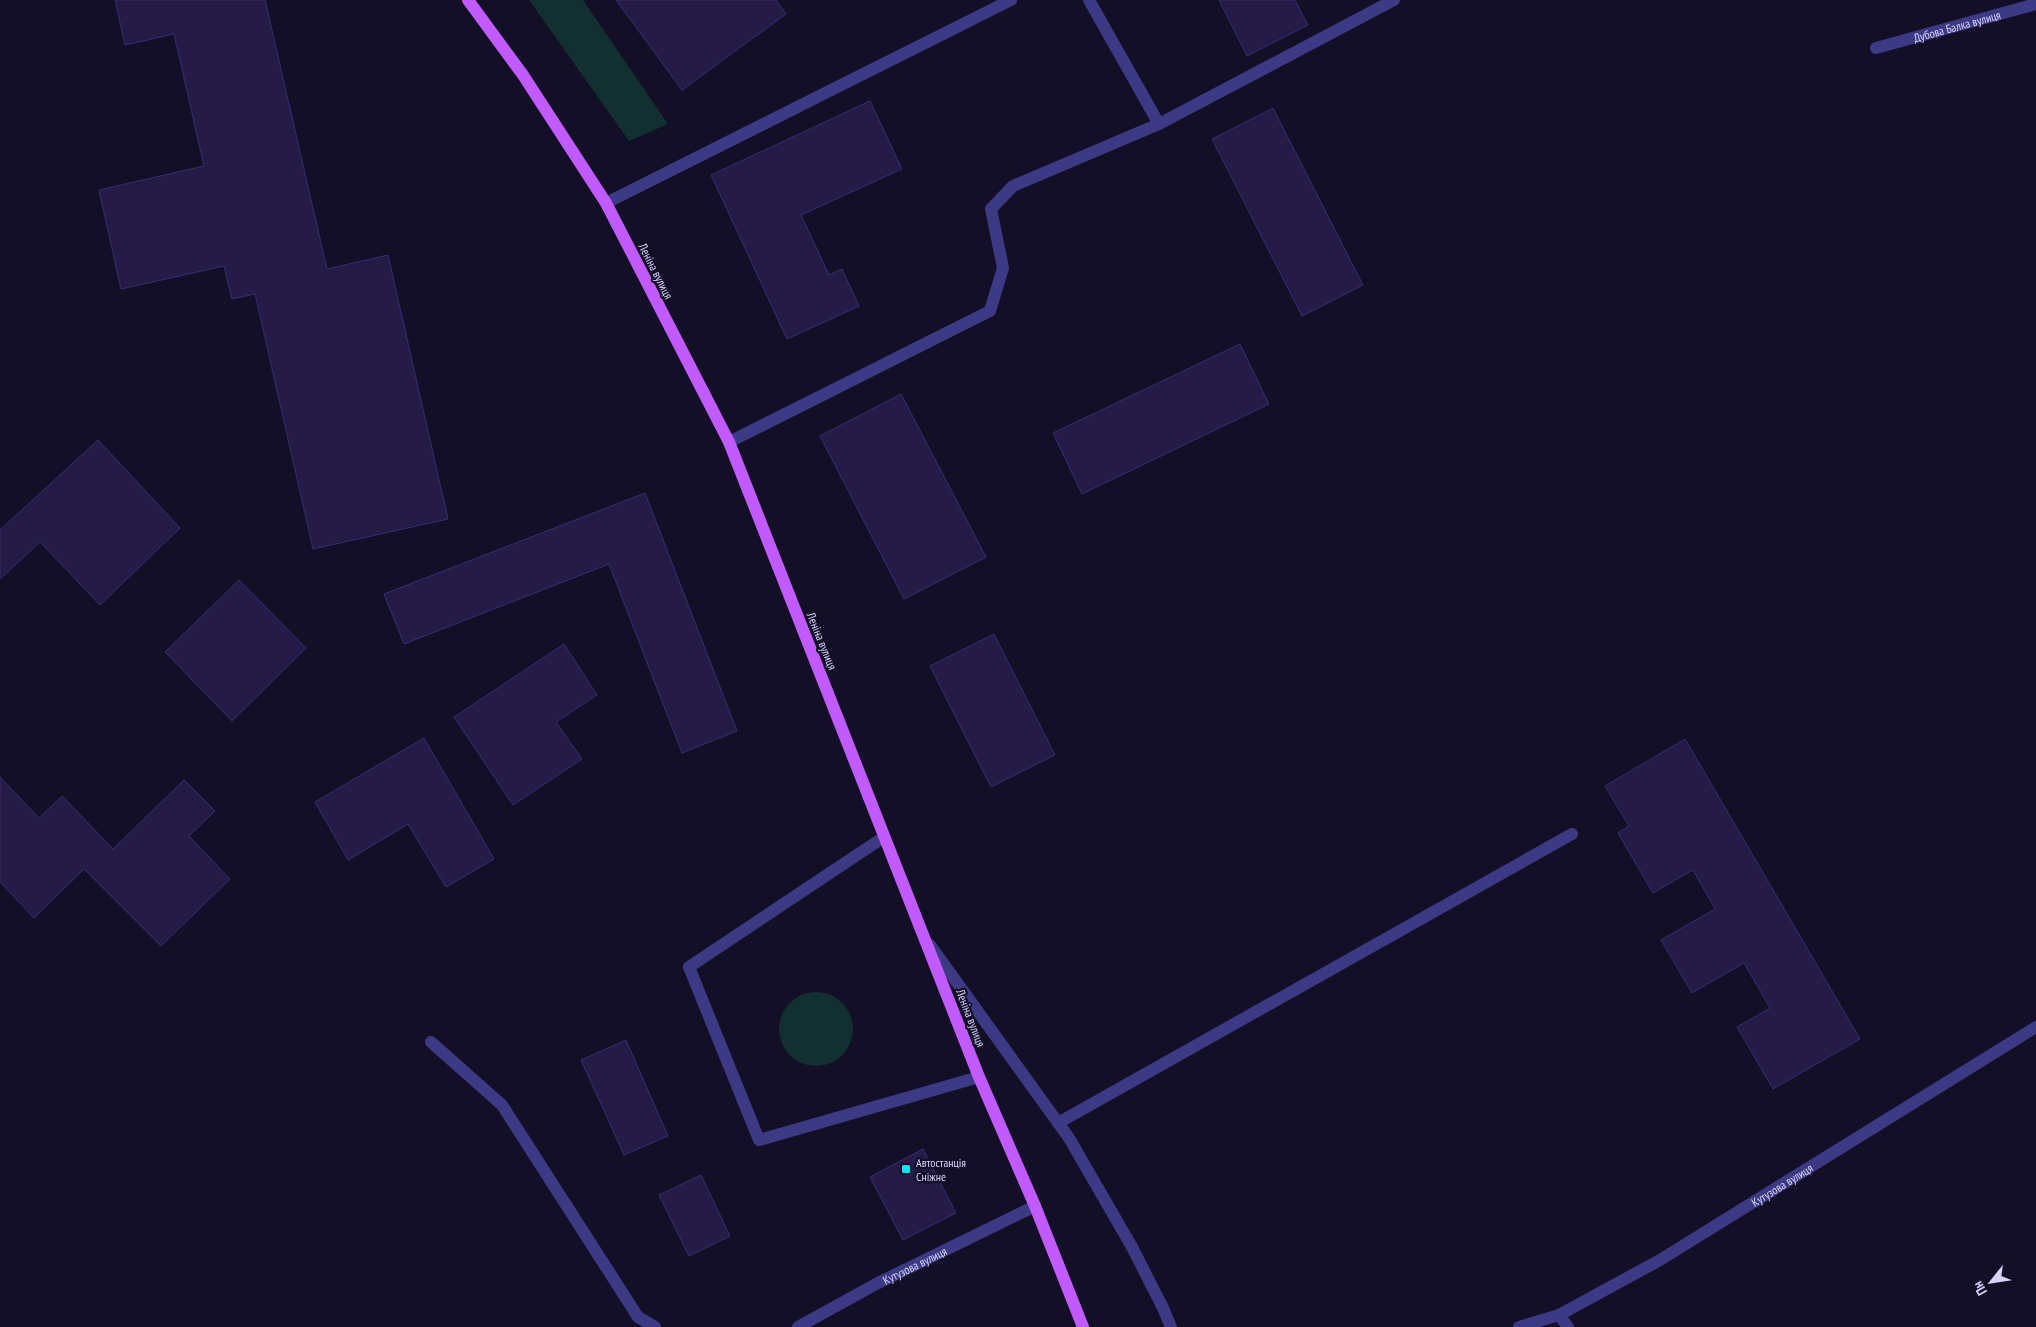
<svg xmlns="http://www.w3.org/2000/svg" width="2036" height="1327" viewBox="0 0 2036 1327" font-family="'PT Sans Narrow',sans-serif">
<style>
.green{fill:#12302f}
.building{fill:#241b47;stroke:#3b2d73}
.lines{fill:none;stroke-linecap:round;stroke-linejoin:round}
.minor{stroke:#3d3a85;stroke-width:12}
.major{stroke:#c25bff;stroke-width:12}
.poi-dot{fill:#00e5ff;stroke:#130f26;stroke-width:2}
.labels{text-anchor:middle;dominant-baseline:central;stroke-width:4.5;stroke-linejoin:round;paint-order:stroke}
.street-label{font-size:12px;fill:#d9d4ff;stroke:#130f26}
.poi-label{font-size:12px;fill:#d9d4ff;stroke:#130f26;text-anchor:start}
</style>
<rect width="100%" height="100%" fill="#130f26"/>
<path class="green" d="M529 0H583L668 124 629 141Z
M779 1029a37 37 0 1 1 74 0a37 37 0 1 1-74 0Z"/>
<path class="building" d="M115 0H265L327 269 388 255 448 519 313 549 255 294 232 299 224 266 121 289 99 190 204 166 174 34 125 45Z
M616 0H776L786 14 682 90Z
M1219 0H1295L1308 25 1247 56Z
M870 101 902 169 801 215 829 275 842 269 859 306 787 339 711 175Z
M1273 108 1363 285 1302 316 1212 139Z
M1240 344 1269 404 1082 494 1053 433Z
M901 394 986 557 904 599 820 436Z
M98 440 180 528 100 605 40 542 0 579V530Z
M645 493 737 731 682 753 609 564 404 644 384 594Z
M239 580 306 648 232 721 165 652Z
M994 634 1055 755 991 787 930 666Z
M564 644 597 695 556 722 582 759 513 805 454 717Z
M424 738 494 859 446 887 408 824 348 860 315 802Z
M1685 739 1860 1039 1773 1089 1737 1027 1770 1008 1744 963 1692 993 1661 940 1715 909 1693 870 1653 893 1618 833 1629 826 1605 786Z
M0 777 39 818 62 796 113 849 184 780 215 811 189 836 230 879 161 946 84 869 34 918 0 882Z
M626 1040 668 1136 624 1155 581 1060Z
M923 1149 956 1213 903 1240 870 1177Z
M701 1175 730 1236 689 1256 659 1195Z"/>
<g class="lines">
<g class="minor">
<path d="M1089 0 1159 124"/>
<path id="s1" d="M1876 48 2036 4"/>
<path d="M606 203 1011 0"/>
<path d="M729 442 990 311 1003 268 991 209 1013 186 1159 124 1394 0"/>
<path d="M884 837 689 967 759 1140 979 1077"/>
<path d="M930 945 1069 1138 1132 1247 1163 1308 1171 1327"/>
<path d="M431 1042 502 1105 638 1317 655 1327"/>
<path d="M1058 1123 1572 834"/>
<path d="M1559 1315 1568 1327"/>
<path id="s2" d="M798 1327 878 1283 1035 1206"/>
<path id="s3" d="M1519 1327 1559 1315 1660 1260 2036 1027"/>
</g>
<path class="major" d="M468 0 523 75 606 203 729 442 979 1077 1035 1206 1083 1327"/>
</g>
<rect class="poi-dot" x="901" y="1164" width="10" height="10" rx="2.5"/>
<g class="labels">
<g class="street-label">
<text stroke="none"><textPath href="#s1" startOffset="84">Дубова Балка вулиця</textPath></text>
<text transform="translate(656 271) rotate(63)">Леніна вулиця</text>
<text transform="translate(822 641) rotate(68)">Леніна вулиця</text>
<text transform="translate(971 1018) rotate(69)">Леніна вулиця</text>
<text stroke="none"><textPath href="#s3" startOffset="300">Кутузова вулиця</textPath></text>
<text stroke="none"><textPath href="#s2" startOffset="132">Кутузова вулиця</textPath></text>
</g>
<g class="poi-label">
<text x="916" y="1162">Автостанція<tspan x="916" dy="14">Сніжне</tspan></text>
</g>
</g>
<g transform="translate(1991 1282) rotate(240)" stroke="#130f26" stroke-width="4" paint-order="stroke">
<path d="M0-4L9 19L0 12L-9 19Z" fill="#d9d4ff"/>
<text y="-8" font-size="14" font-weight="bold" text-anchor="middle" fill="#d9d4ff">Пн</text>
</g>
</svg>
